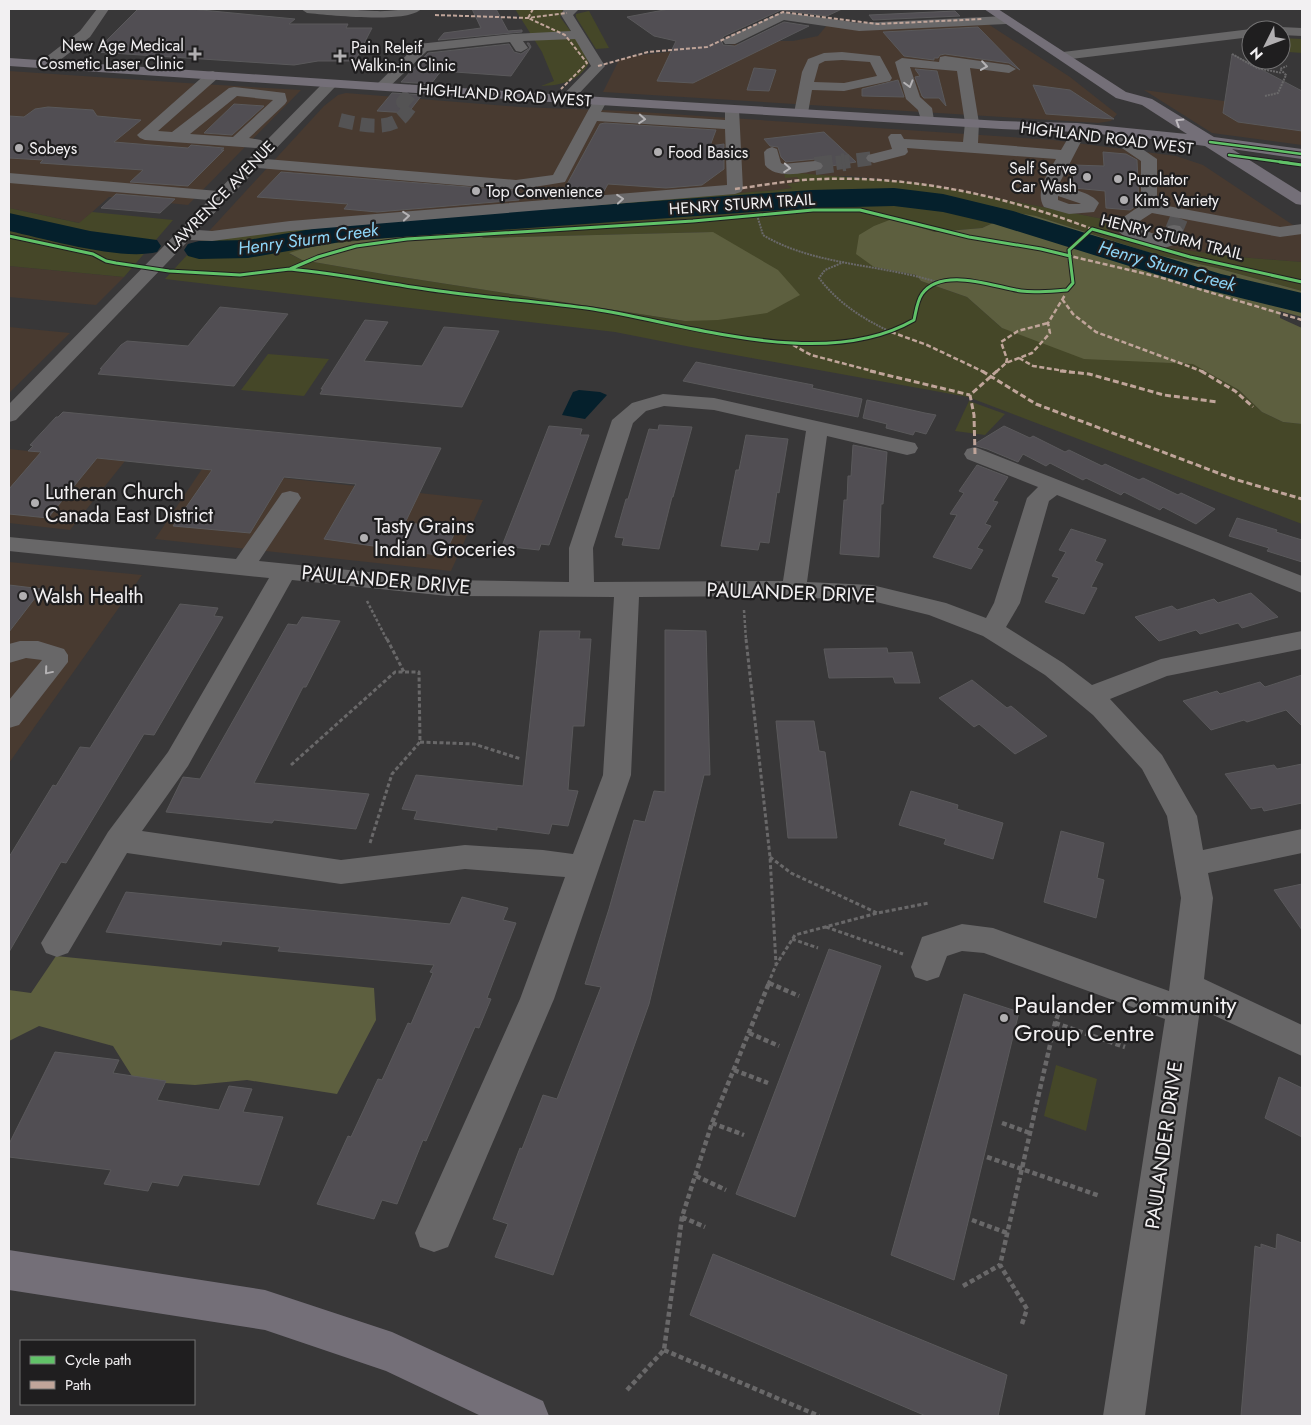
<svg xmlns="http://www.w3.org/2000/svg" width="1311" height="1425" viewBox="0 0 1311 1425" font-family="Jost,sans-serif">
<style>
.commercial{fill:#483a30}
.green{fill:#454728;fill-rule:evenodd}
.forest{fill:#5d5f3f}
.water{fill:#05202c}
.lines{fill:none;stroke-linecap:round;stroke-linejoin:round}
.river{fill:#05202c;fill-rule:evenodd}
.building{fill:#514e53;stroke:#5a595b}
.minor-tunnel-far1{stroke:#545354;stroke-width:14;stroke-dasharray:14 7;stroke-linecap:butt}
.minor-tunnel{stroke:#545354;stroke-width:18;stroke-dasharray:18 9;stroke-linecap:butt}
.path-far3{stroke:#696869;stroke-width:2;stroke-dasharray:2 1;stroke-linecap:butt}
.path-far2{stroke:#696869;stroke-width:2.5;stroke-dasharray:3 2;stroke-linecap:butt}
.path-far1{stroke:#696869;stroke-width:3;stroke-dasharray:4 2.5;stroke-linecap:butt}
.path{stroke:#696869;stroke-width:4.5;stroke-dasharray:5 3;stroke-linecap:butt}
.minor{fill:#686768;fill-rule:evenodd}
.major{fill:#746f78;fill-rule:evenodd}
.quiet-far2{stroke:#c0a59a;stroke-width:2;stroke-dasharray:4 2;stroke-linecap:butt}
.quiet-far1{stroke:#c0a59a;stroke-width:2.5;stroke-dasharray:5 2.5;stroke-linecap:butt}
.quiet{stroke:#c0a59a;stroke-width:3;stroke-dasharray:6 3;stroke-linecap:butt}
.cycleway-far1-casing{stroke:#1f1e1f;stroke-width:4.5}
.cycleway-casing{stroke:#1f1e1f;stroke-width:5}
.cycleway-far1{stroke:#61c268;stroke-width:2.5}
.cycleway{stroke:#61c268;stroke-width:3}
.oneway{stroke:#b4b2b4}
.oneway2{stroke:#c0bcc1}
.poi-dot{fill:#b1afb1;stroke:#1f1e1f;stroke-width:2}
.labels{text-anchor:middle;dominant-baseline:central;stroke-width:4.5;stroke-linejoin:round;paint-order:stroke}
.far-poi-label{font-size:16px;fill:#f2f0f2;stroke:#1f1e1f;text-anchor:start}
.far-street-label{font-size:16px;fill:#f2f0f2;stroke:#1f1e1f}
.far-water-label{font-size:18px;font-style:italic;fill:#8dd4f6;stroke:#1f1e1f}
.poi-label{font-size:20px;fill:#f2f0f2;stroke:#1f1e1f;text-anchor:start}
.street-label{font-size:20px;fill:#f2f0f2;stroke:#1f1e1f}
.near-poi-label{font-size:24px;fill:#f2f0f2;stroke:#1f1e1f;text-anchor:start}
</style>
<rect width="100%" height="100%" fill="#383738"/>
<path class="commercial" d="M988 24 1070 77 1117 114 1111 121 1098 123 603 92 619 60 633 56 762 41H793L818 36 827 25Z
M9 71 186 83 301 90 188 205 109 197 80 223 9 208Z
M1144 90 1231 102 1302 117V145L1212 133Z
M346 93 520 107 626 111 1053 140 1176 156 1203 165 1302 231V262L1238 257 1154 246 1111 232 1103 219 921 183 847 176 797 177 800 182 788 184 792 188 777 190 312 226 200 241 324 106 338 95Z
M9 266 124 277 96 305 9 297Z
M9 327 70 333 9 393Z
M9 449 125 461 70 530 9 523Z
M202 469 483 500 451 571 155 539Z
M9 562 142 575 9 763Z"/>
<path class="green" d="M515 9H567L563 10 560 17 578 41 589 63C578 82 562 85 541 86L554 81 542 52Z
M589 11 609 48 596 49 576 17V14Z
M1281 38 1302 39V53L1289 52 1281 48Z
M784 172 921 183 1103 219 1111 232 1154 246 1238 257 1302 262V291L1217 268 1154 254 1036 216 993 223 982 228 935 232 892 219 874 267 916 275 921 281 967 297 1002 328 1158 362 1193 363 1239 390 1262 412 1283 422 1302 424V524L968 397 691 347 615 332 165 279 200 241 312 226 777 190 792 188 787 184 800 182 797 177 785 178ZM464 230 484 238 713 232 685 321 389 275 302 260 290 254 316 245Z
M9 208 79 223 92 212 173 220 124 277 9 266Z
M268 354 329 359 304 396 241 390Z
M969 401 1005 414 985 435 955 431Z
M1056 1065 1097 1079 1086 1131 1044 1116Z"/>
<path class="forest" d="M1005 211 1036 216 1154 254 1217 268 1302 291V317L1280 311V318L1302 328V424L1283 422 1262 412 1239 390 1193 364 1084 359 1002 328 967 297 921 281 916 275 874 267 856 254 859 235 874 226 892 219 935 232 982 228 993 223 992 220Z
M464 230 484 238 713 232 778 270 800 295 767 313 718 320 685 321 389 275 302 260 289 253 316 245Z
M56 956 374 988 376 1020 337 1094 247 1080 195 1085 135 1081 113 1046 39 1026 9 1041V990L31 993Z"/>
<path class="water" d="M579 390 600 392 607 395 585 419 562 415 573 392Z"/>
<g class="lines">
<path class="river" d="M894 188 943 194 1013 211 1221 274 1302 293V313L1200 288 994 224 943 212 894 206 811 208 346 241 248 258 199 259 188 256 184 250 188 244 199 241 248 240 346 223 811 190Z
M9 213 90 231 157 240 161 246 157 252C121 261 46 239 9 231Z"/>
</g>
<path class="building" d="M138 9H191L295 19 289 24H348L346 28H372L355 61H318L294 65 95 52Z
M472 9H496L508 31 522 30V32L438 40 444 33 481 28Z
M669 9H842L827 16 781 10 724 36 721 40 723 45 735 46 784 22 809 26 693 83 657 81 676 41 654 36 627 17Z
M955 11 960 16 873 20 869 15Z
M978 27 1020 70 1009 63 945 54 940 55 938 58H934V60L904 56 883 32Z
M527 43H529L531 47 511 76 441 71 431 84 401 82 428 53 509 44 514 52 521 54 530 48Z
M1232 54 1302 91V131L1238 122 1223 113Z
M754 68 776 70 769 91 747 90Z
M915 69 937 71 946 106 939 98H924L922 96 915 77 920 76Z
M898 80 904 97 862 96V89Z
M1033 85 1070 90 1114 119 1046 114Z
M392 93 422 95 408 113 377 111Z
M234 104 264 106 232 135 204 133Z
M48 107 93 110 97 116 141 120 114 142 188 148 191 145 224 148 221 150H224L188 186 130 182 143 170 40 163 43 160 9 158V116L24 117 35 109Z
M605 123 716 130 710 146 724 144V169L702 185 666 188 608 184 603 193 560 197 600 124Z
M824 132 856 162 825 167 823 162 816 159 786 162 781 157 778 147 770 146 764 139Z
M1103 152 1126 154 1137 160 1139 204 1130 210 1106 208 1105 191 1074 188 1073 165 1104 166Z
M281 172 519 191V200L377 212 344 209 348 204 257 197Z
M116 194 175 199 160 213 101 208Z
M220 307 288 314 234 386 98 374 102 369H100L121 345 127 341 188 346Z
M365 320 388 322 364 361 422 366 444 327 499 331 462 407 320 394 323 389H321Z
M696 362 813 385 812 388 862 399 858 417 683 381Z
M867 400 925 413 936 415 926 434 915 431 913 435 886 428 887 424 863 418Z
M63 412 441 448 405 523 417 524 416 526 456 530 444 556 324 539 356 484 284 477 250 533 173 526 212 470 97 458 48 518 9 514V489L41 452 28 451 33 446 30 445 56 417H58Z
M659 425 692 427 673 497H672L659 549 622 545 624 538 615 537 626 499H628L649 429 658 430Z
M549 426 582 429 580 435H589L549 545 541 544 539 550 502 546Z
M1004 426 1030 438 1033 436 1065 452 1069 450 1102 466 1105 464 1139 480 1143 478 1178 495 1181 493 1215 509 1196 524 1163 507 1160 510 1124 492 1121 495 1086 478 1083 480 1050 463 1046 466 1023 454 1018 462 987 449 973 445Z
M746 435 788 439 779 493 777 492 769 543 760 542 758 550 721 546 736 470H739Z
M853 445 887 452 883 504H881L879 557 840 554 844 500H847L848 476H851Z
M977 465 1008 477 993 501 998 502 985 524 991 526 977 548 983 550 971 569 933 557 957 515 950 514 964 493 959 491Z
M1237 518 1277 530 1276 532 1302 540V562L1267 551 1269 548 1229 536Z
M1071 529 1106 540 1095 561 1103 564 1091 587 1097 588 1084 614 1045 602 1059 578 1052 576 1066 552 1059 550Z
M9 585 42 589 9 632Z
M1251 593 1278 617 1242 628 1238 623 1200 634 1196 630 1159 641 1135 617 1172 606 1177 610 1214 599 1218 603Z
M180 604 218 608 214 616 223 617 154 735 144 734 66 863 61 862 9 952V857L53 785 56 786 80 747 90 748Z
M302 617 340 621 306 687H303L254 783 369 794 356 829 274 820 272 823 166 812 183 777 200 779 288 624 297 625Z
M665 630 706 631 710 775H704L649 1004 553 1275 495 1257 508 1224 493 1219 520 1148 522 1149 543 1095 557 1099 601 987 585 984 609 909 634 820 645 822 654 791 665 792Z
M540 631H580L579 639H591L584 726H573L568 790 578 791 568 826 552 824 549 834 497 827V830L414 819 417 811 402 809 416 775 523 786Z
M887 648 888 653 912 652 920 683H895L893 677 829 678 824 649Z
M1302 675V726L1286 710 1247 722 1244 720 1211 730 1183 701 1217 691 1220 694 1260 682 1265 687Z
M972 680 1007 708 1011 706 1047 736 1015 754 979 724 974 727 939 698Z
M776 721H814L819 751 825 752 837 838H788Z
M1302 764V803L1264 811 1262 807 1251 809 1225 774 1274 765 1277 769Z
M911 791 958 805 957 809 1003 823 993 859 944 844 946 839 899 825Z
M1061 831 1104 843 1097 878 1104 880 1096 918 1044 902Z
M1302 884V930L1274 890Z
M126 892 450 924 462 897 508 908 503 920 516 923 487 998 491 999 479 1028 475 1027 426 1141 423 1140 397 1204 382 1200 374 1219 317 1204 348 1136 351 1137 378 1079 382 1080 408 1023 411 1024 433 973 430 972 434 965 278 951 280 947 222 941 221 945 106 932Z
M829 949 881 966 795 1217 736 1194Z
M964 994 1019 1012 954 1280 891 1255Z
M55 1052 119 1060 113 1073 166 1081 157 1100 219 1110 229 1086 252 1089 243 1112 283 1117 259 1185 183 1175 178 1186 152 1182 148 1191 104 1184 111 1170 9 1157V1144Z
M1279 1077 1302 1088V1137L1265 1118Z
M1277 1234 1302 1243V1416H1241L1255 1246 1261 1248V1244L1276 1249Z
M713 1254 1007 1375 998 1416H926L690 1315Z"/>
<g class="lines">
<path class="minor-tunnel-far1" d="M340 120C356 124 382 130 397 121 403 118 407 111 411 106L403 102 415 89
M836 163 874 158"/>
<path class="minor-tunnel" d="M815 166 845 162
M1174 230 1179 218"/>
<path class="path-far3" d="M1232 54 1257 68 1282 73
M1265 96 1278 93 1286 75 1280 69 1287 66
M757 215 763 235C814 266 883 264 940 283
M844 262 825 270 819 278C838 303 863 319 891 332"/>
<path class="path-far2" d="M367 601 387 640
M744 610 746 640"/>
<path class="path-far1" d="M387 639 404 672
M746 639 770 857 776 964
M420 742 474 744 521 759
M291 765 395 672H419L420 742 392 774 370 843
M770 857 791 873 877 913
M826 927 903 954
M792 939 818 948
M769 983 771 984
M768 984 776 965 795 935 878 913 929 903"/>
<path class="path" d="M769 983 799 996
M1055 1023 1125 1047
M749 1033 779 1046
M734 1070 768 1083
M712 1123 744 1135
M1002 1123 1030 1133
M987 1157 1100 1196
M696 1176 726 1190
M682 1217 705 1227
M972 1220 1007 1233
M963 1286 1000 1265
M1022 1324 1027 1309 1000 1265 1055 1023 1060 1009
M664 1350 819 1416
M627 1390 664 1350 682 1217 712 1123 769 983"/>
<path class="minor" d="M97 9H109L90 37 51 67H41L39 64 41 61 80 31Z
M301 9C325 7 350 10 375 11 390 12 406 8 421 9 408 24 328 15 307 13Z
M564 9H579L573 15 605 66 571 102H561L559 99 591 66 575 39 523 41 528 48 521 52 516 51 510 42 427 51 386 90H376L374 87 418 44 513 34 571 31 561 15Z
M782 12 859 23 1006 16 1012 20 1006 24 859 31 784 20 735 44H725L723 41 725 38Z
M1281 27 1302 28V36L1281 35V30H1275Z
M1251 29 1255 30H1251V37L1063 60 1056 56 1063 52Z
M842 52 880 56 892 78 890 81 844 91 812 90 808 113 806 116H796L794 113 802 72 808 59 824 53ZM842 60 870 62 877 76 844 83 814 82 819 64 825 61Z
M945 56 1009 65 1016 69 1009 73 970 68 979 123 978 143 1061 150 1071 133H1081L1084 136 1058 186C1071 189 1091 192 1099 203L1094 212 1069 214 1044 207C1034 191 1049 172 1056 159L907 148 908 152 905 155 874 163 868 161 866 158 868 155 892 149 888 137 891 134H901L904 139 963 142 965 123 957 71 910 67 920 97 932 108 934 120 932 123H922L918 110 906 99 895 62 902 58 939 62 940 57ZM1058 196 1079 203 1081 204H1069L1058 200Z
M213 71 220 75 218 78 158 131 172 132 229 88 234 87 285 93 287 101 285 104 249 138 261 140 264 143 262 145 325 81 330 80 337 84 335 87 266 159 516 180 553 175 595 98H605L607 101 601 112 725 120V109L727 106H737L739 109 743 189 741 192 735 194 290 231 212 241 189 240 16 420 9 422V404L209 200 9 183V173L218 191 261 146 256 148 145 140 140 138 137 135 208 72ZM237 96 273 100 233 137 190 134ZM597 121 725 129 727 185 290 221 212 231 198 230 258 168 516 190 565 182Z
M1121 136 1126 138 1157 159V204L1280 227 1302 224V234L1280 237 1152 213 1132 226 1163 237 1168 226 1174 225 1180 226 1183 230 1177 244 1164 248 1158 247 1124 236 1114 228 1115 223 1141 205V161L1116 144 1113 141 1116 138Z
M772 147 777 149 781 163 783 164 815 161 821 163 823 166 821 169C806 173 776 180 765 165L764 152 767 149Z
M663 394 714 398 915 443 918 448 915 453 907 455 827 436 807 582 872 585 946 603 986 618 994 603 1027 498 1038 487 967 459 964 454 967 449 975 447 1302 576V593L1057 495 1049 501 1020 603 1006 627 1063 663 1092 685 1161 659 1302 631V649L1167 676 1110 699 1162 755 1197 816 1203 850 1302 829V853L1208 873 1213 898 1204 979 1302 1025V1056L1200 1009 1145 1416H1103L1165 1019 984 953 962 951 947 956 939 977 927 981 915 977 911 967 922 937 962 924 993 928 1169 991 1181 898 1167 816 1142 769 1093 715 1045 675 983 636 929 615 872 601 774 596 639 597 631 775 554 999 448 1247 434 1252 420 1247 415 1233 520 999 565 877 465 869 341 884 127 853 68 953 57 957 46 953 41 943 108 832 168 752 269 578 9 551V537L236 559 282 493 290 491 298 493 301 498 259 561 448 580 569 582V548L612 420 632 403ZM664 406 714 410 806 431 783 581 594 582 593 548 633 423 646 411ZM292 580 448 596 614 597 603 775 573 854 543 850 465 845 341 860 142 831 188 766Z
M20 641H38L64 649 68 655V662L19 725 9 728V700L42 660 26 658 9 663V644Z"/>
<path class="major" d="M984 9H998L1126 92 1152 99 1214 137 1302 149V159L1232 149 1302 193V205L1296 204 1205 146 1152 139 1077 132 1001 129 566 103 9 66V58L566 95 1001 121 1077 123 1187 134 1142 105 1116 98Z
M9 1250 265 1290 392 1332 543 1401 549 1416H481L386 1371 265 1330 9 1290Z"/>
<path class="quiet-far2" d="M533 9 528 18 565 35 587 63 561 89
M435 15 528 18 567 13
M598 66 648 52 707 47 783 12 878 24 983 19"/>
<path class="quiet-far1" d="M735 189C757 186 780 182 803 180 901 173 1001 194 1092 229
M1070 260V256L1159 277 1302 320
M1062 299 1073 314 1096 332 1204 372
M891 332 927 345 984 372
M793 345 811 355 876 372
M1019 358 1033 366 1071 372
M1006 363 1007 359 1001 342 1018 331 1048 323
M996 372 1006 363 1032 353 1050 333 1048 323 1065 295"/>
<path class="quiet" d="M870 371 970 395
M982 371 1036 404 1234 479 1302 499
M1060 371 1089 374 1164 395 1218 402
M1201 371 1235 391 1253 407
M975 454 974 415 970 395 997 371"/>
<defs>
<path id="cycleway-far1" d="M1210 142 1302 154
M1229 155 1289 163"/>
<path id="cycleway" d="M1280 162 1302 165
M9 236 93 254 106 261 116 263 169 271 240 275 290 269 318 257 356 246 407 239 693 221 813 210H860L969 237 1041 249 1070 256
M290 269C340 274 389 284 439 291 490 298 542 302 593 309 689 324 824 372 914 320 916 312 917 301 922 294 942 266 994 287 1021 291 1036 293 1052 291 1067 290L1073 283 1069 250 1092 229 1190 257 1302 282"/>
</defs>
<use href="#cycleway-far1" class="cycleway-far1-casing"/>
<use href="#cycleway" class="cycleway-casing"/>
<use href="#cycleway-far1" class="cycleway-far1"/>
<use href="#cycleway" class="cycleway"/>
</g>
<defs><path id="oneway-chevron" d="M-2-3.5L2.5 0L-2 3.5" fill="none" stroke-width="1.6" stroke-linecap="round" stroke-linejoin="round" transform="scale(1.25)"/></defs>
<g class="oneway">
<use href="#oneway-chevron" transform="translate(984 66) rotate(8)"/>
<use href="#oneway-chevron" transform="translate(909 84) rotate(74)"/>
<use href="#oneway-chevron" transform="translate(642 119) rotate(4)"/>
<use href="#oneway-chevron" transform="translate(787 168) rotate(4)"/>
<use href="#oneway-chevron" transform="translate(620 199) rotate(-5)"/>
<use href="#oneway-chevron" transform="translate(406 216) rotate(-5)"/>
<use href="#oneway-chevron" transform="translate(48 671) rotate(130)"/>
</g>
<use class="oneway2" href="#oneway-chevron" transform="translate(1179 122) rotate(-148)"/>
<g class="poi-dot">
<path d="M192.5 46.5h5v5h5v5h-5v5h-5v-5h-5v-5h5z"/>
<path d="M337.5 48.5h5v5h5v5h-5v5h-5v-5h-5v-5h5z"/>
<circle cx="19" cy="148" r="5"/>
<circle cx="658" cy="152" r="5"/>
<circle cx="1087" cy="177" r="5"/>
<circle cx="1118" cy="179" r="5"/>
<circle cx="476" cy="191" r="5"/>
<circle cx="1124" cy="200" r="5"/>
<circle cx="35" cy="503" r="5"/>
<circle cx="364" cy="538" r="5"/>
<circle cx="23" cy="596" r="5"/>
<circle cx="1004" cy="1018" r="5"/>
</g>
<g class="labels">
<g class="far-poi-label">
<text x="184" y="45" text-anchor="end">New Age Medical<tspan x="184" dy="18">Cosmetic Laser Clinic</tspan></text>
<text x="351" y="47">Pain Releif<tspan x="351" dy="18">Walkin-in Clinic</tspan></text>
<text x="29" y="148">Sobeys</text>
<text x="668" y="152">Food Basics</text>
<text x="1077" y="168" text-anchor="end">Self Serve<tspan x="1077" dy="18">Car Wash</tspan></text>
<text x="1128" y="179">Purolator</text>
<text x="486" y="191">Top Convenience</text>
<text x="1134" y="200">Kim's Variety</text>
</g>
<g class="far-street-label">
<text transform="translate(505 95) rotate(4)">HIGHLAND ROAD WEST</text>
<text transform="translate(1107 138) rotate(7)">HIGHLAND ROAD WEST</text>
<text transform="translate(221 196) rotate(-46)">LAWRENCE AVENUE</text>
<text transform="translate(742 204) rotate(-4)">HENRY STURM TRAIL</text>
<text transform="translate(1172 237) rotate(14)">HENRY STURM TRAIL</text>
</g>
<g class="far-water-label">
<text transform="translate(308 239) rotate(-8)">Henry Sturm Creek</text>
<text transform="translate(1167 266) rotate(16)">Henry Sturm Creek</text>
</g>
<g class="poi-label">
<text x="45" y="492">Lutheran Church<tspan x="45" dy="23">Canada East District</tspan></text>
<text x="374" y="526">Tasty Grains<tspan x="374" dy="23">Indian Groceries</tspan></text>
<text x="33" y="596">Walsh Health</text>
</g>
<g class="street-label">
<text transform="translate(386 580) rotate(5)">PAULANDER DRIVE</text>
<text transform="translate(791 593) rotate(2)">PAULANDER DRIVE</text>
<text transform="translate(1164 1145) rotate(-82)">PAULANDER DRIVE</text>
</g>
<g class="near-poi-label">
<text x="1014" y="1004">Paulander Community<tspan x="1014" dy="28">Group Centre</tspan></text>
</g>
</g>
<rect width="1311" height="1425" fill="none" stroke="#f2f0f2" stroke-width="20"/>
<rect x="20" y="1340" width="175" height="65" fill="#1f1e1f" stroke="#737273"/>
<rect x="30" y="1356" width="25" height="8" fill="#61c268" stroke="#737273"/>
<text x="65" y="1365" font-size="15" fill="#f2f0f2">Cycle path</text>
<rect x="30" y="1381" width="25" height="8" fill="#c0a59a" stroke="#737273"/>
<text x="65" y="1390" font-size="15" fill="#f2f0f2">Path</text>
<g transform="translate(1266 45) rotate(228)"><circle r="24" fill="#1f1e1f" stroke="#737273"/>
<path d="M0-4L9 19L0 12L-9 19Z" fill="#b1afb1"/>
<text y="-8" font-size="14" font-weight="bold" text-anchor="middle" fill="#f2f0f2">N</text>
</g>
</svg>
